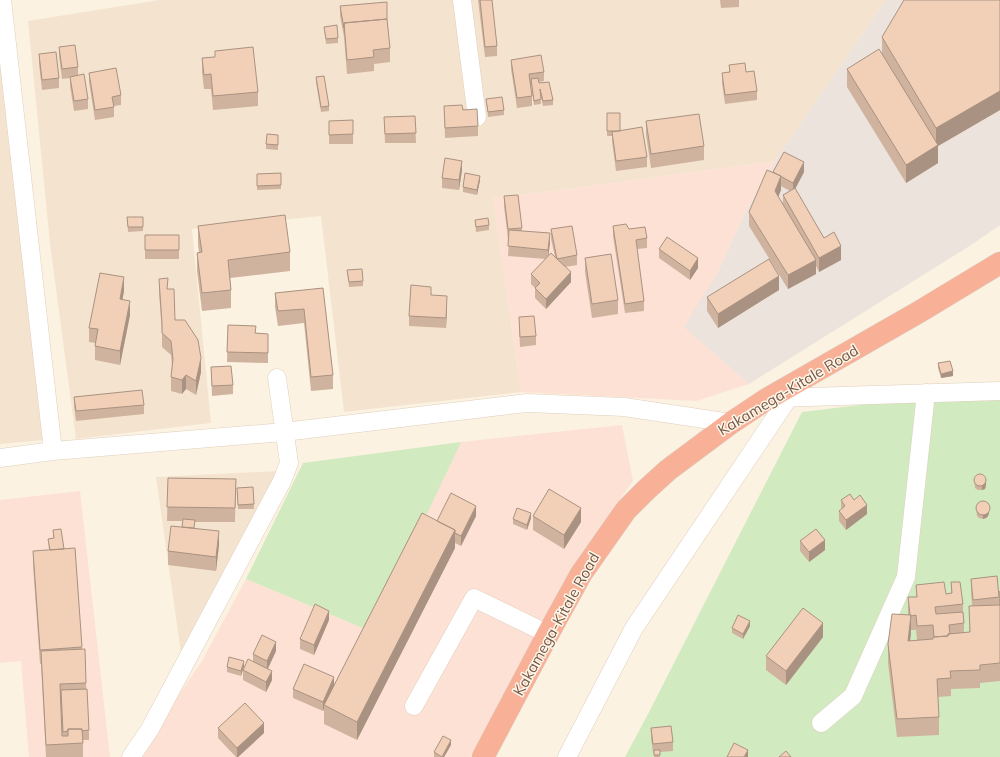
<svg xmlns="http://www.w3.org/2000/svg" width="1000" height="757" viewBox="0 0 1000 757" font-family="Mulish,sans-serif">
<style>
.residential{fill:#f4e4cf}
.commercial{fill:#fde1d4}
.industrial{fill:#ebe3dc}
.green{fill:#d1eac0}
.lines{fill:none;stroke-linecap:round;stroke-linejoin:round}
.minor-casing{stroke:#e1cebd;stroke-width:19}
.highway-casing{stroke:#dbd4cf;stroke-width:23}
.minor{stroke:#fff;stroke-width:18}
.highway{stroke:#f8b096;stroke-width:22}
.wall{fill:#d0b39e;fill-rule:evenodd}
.shaded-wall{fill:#a99281}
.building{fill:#f2d0b8;stroke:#a99281}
.labels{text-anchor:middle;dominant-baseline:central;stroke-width:3;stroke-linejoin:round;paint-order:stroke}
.street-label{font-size:15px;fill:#745848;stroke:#fff6e8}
</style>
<rect width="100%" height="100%" fill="#fcf2e1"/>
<path class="residential" d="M159 0H886L775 161 561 190 493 198 521 392 344 412 321 216 192 229 211 423 76 439 50 244 28 21Z
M0 47 43 440 0 444Z
M279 471 181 653 156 477Z"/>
<path class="commercial" d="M775 161 745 213 717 274 699 340 749 384 696 401 521 392 493 198 561 190Z
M622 425 633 481 582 553 470 757H136L202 661 246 579 365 629 461 442Z
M80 491 110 757H29L21 661 0 663V500Z"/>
<path class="industrial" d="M886 0H1000V225L971 245 749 384 684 327 717 274 745 213 775 161Z"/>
<path class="green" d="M1000 388V757H625L647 716 802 412Z
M461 442 417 535 365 629 246 579 303 463Z"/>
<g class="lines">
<defs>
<path id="minor" d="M2 0 53 451
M462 0 477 117
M777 398 1000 391
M0 458 53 451 284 432 527 403 624 407 731 423
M414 706 474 598 548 634
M821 723 853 696 906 577 926 393
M131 757 150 729 282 481 289 463 277 378
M567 757 634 628 789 397"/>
<path id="highway" d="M483 757 548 634 581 574 626 510 646 490 668 470 731 423 767 399 919 312 1000 263"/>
</defs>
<use href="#minor" class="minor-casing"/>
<use href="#highway" class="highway-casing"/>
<use href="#minor" class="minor"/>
<use href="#highway" class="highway"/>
</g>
<path class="wall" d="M478 0H492L497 46V56L485 57Z
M720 0H739V7L721 8Z
M1000 0V110L938 146V163L906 183 847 87V69L882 55V37Z
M340 6 387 19 390 48V62L374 64V71L347 74 344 37 340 16Z
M324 27 338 38V43L326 44Z
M59 47 78 67V76L88 99V109L74 111 70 86V78L62 79 59 56Z
M215 51 258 92V106L213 110 211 89H204L202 72V58L215 57Z
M39 54 59 78V88L42 90 39 64Z
M511 60 544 72V81L539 82V83L553 100V105L543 106 540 94 541 104 534 105 531 83H530L532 96V106L517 108 511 69Z
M729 65 746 72 757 91V100L725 104 722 83V73L729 72Z
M89 73 121 95V105L114 106V117L95 120 89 82Z
M316 77 329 106V111L321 112 316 82Z
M486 99 504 110V115L488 117Z
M444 106 463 110 478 126V136L445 138Z
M607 113 620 131 647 157V167L616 171 612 141V136H607Z
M415 116 416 143H385L384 117Z
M353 120V144H329V121Z
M646 121 704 146V160L651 168 646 135Z
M278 140V150L266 149V144Z
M462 170 459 190 442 188V178Z
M773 172H804L795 189 824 238 841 260 819 272 816 266V274L788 289 749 226V212ZM781 186 790 191 783 195V203L778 197 781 190Z
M281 173V189L257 190V174Z
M480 180 477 195 463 192V187Z
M504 196 522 228V231L550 243 548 256 555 257 551 239V229L577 255V265L565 267 571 282 546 309 535 298V288L531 284V274L546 259 508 256 509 239H508L504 206Z
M127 217H143V231L128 232Z
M475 220 489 225V230L476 232Z
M198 226 290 252V271L230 278 231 290V308L202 311 197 271V253H199L198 244Z
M613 226 647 238V248L637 249 644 301V311L625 313 613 236Z
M145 235H179V259H145Z
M659 249 698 268 690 280 659 258Z
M585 258 618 300V314L592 318 585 272Z
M347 270 363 281V286L349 287Z
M159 279 168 289 175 320 201 372 196 395 186 389 182 394 171 391V377L172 366 171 355 162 347V332L159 293Z
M323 288 333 375V389L311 391 304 323 278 326 275 307V293Z
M779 290 718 328 707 311V297Z
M124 291 122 300 130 315 120 365 95 360V346L96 343 89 342V328Z
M431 295 447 306 446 328 409 326V316Z
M519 317 536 336V345L520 347 519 326Z
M228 325 256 333 268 334V363L227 362Z
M938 363 953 376 941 378 938 368Z
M211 367 233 385V394L212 396Z
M74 397 144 405V414L76 421 74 406Z
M168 478 236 479 235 522H195L194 528 219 545 216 571 168 565V551L182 527 183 521H167Z
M974 479 986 485 985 489 982 490H978L975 488Z
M253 487 254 509H238L237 488Z
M841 500H854L867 514 846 530 839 521V511L841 510Z
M976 508 989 513 988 516 986 518 983 519 979 518 977 516Z
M476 516 461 546 455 543V548L357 740 324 724V709L323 711 293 698V689L334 686 437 521Z
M533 516 581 522 564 549 533 530Z
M531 518 527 530 513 524V519Z
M53 530 64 549 75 548 82 649 86 683 89 730V740H83V757H46L41 664H40L33 565V551L49 550 48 539 53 538Z
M800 541 825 550 809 562 800 551Z
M971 579 999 597V605L1000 591V681L980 683V688L951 689V696L938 697 939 717V735L897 737 888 663V644L908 615V597H916V585L946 594H951V582L963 604V612L964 623V633H969L972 606 971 589ZM911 630H916L917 640 910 641Z
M329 620 314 655 300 649V639Z
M750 626 743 639 732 633V628Z
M823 637 786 685 766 670V656Z
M276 651 268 669 272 680 266 692 243 680V670L253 662V654Z
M244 666 241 676 227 672V667Z
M218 728 264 733 238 757H236L218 738Z
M651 728 673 742V751L660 752V757H654V753H653L651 738Z
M451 745 444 757H434V752Z"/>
<path class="shaded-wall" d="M1000 91V110L938 146V163L906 183V165L936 146V128Z
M462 161V170L459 190V180Z
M804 162V172L793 193V183Z
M480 176V180L477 195V190Z
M781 176V190L775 205V191Z
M550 233V243L548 259V250Z
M841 246V260L819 272V258Z
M698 258V268L690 280V271Z
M816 260V274L788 289V275Z
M571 272V282L546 309V299Z
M779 276V290L718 328V314Z
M124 277V291L120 313V299Z
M447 296V306L446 328V318Z
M130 301V315L120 365V351Z
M201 358V372L196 395V381Z
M953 371V376L941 378V374Z
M186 375V389L182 394V380Z
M986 480V485L985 489 982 490V486Z
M867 505V514L846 530V520Z
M476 506V516L461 546V536Z
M581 508V522L564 549V535Z
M989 508V513L988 516 986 518 983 519V514Z
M531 513V518L527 530V525Z
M455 530V548L357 740V722Z
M219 531V545L216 571V557Z
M825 540V550L809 562V552Z
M329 611V620L314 655V645Z
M911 615V633L908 659V641Z
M750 621V626L743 639V634Z
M823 623V637L786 685V671Z
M276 642V651L267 670V661Z
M244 661V666L241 676V671Z
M272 671V680L266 692V682Z
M334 677V686L324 705V709L323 711V702Z
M264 723V733L238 757H237V748Z
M451 740V745L444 757H442Z
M748 750V757H744Z"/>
<path class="building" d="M480 0H492L497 46 485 47Z
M904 0H1000V91L936 128 882 37Z
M387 2V19L344 23V28L340 6Z
M387 19 390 48 373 50 374 57 347 60 344 23Z
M337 25 338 38 326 39 324 27Z
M75 45 78 67 62 69 59 47Z
M253 47 258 92 213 96 211 74 204 75 202 58 215 57V51Z
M879 49 938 145 906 165 847 69Z
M56 52 59 78 42 80 39 54Z
M541 55 544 72 529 74 532 96 517 98 511 60Z
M745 63 746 72 754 71 757 91 725 95 722 73 730 72 729 65Z
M116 68 121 95 112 97 114 107 95 110 89 73Z
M84 74 88 99 74 101 70 77Z
M324 76 329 106 321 107 316 77Z
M538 78 539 83 549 82 553 100 543 101 540 89 541 99 534 101 531 79Z
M502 97 504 110 488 112 486 99Z
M462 105 463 110 477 109 478 126 445 128 444 106Z
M607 113H620V131H607Z
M699 114 704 146 651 154 646 121Z
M415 116 416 133 385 134 384 117Z
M353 120V134L329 135V121Z
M642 127 647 157 616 161 612 132Z
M267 134 278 135V145L266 144Z
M784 152 804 162 793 183 773 172Z
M445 158 462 161 459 180 442 178Z
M767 170 781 176 775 191 816 260 788 275 749 212Z
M281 173V185L257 186V174Z
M465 173 480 176 477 190 463 187Z
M795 188 824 238 834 232 841 246 819 258 783 195Z
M518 195 522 228 508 229 504 196Z
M285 215 290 252 228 260 231 290 202 293 197 253 202 252 198 226Z
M127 217H143V227H128Z
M488 218 489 225 476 227 475 220Z
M626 224 629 229 645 227 647 238 636 240 644 301 625 304 613 226Z
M572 226 577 255 557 259 571 272 546 299 535 288 540 283 531 274 551 253 557 259 551 229Z
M509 230 550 233 548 250 508 246Z
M145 235H179V250H145Z
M667 237 698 258 690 271 659 249Z
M611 254 618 300 592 304 585 258Z
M769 259 779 276 718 314 707 297Z
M362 269 363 281 349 282 347 270Z
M100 273 124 277 120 299 130 301 120 351 95 346 98 329 89 328Z
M168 278 167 289H174L175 320H185L198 340 201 358 196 381 186 375 182 380 171 377 173 359 171 341 162 333V324L159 279Z
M411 285 431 287V295L447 296 446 318 409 316Z
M323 288 333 375 311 377 304 309 278 311 275 293Z
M534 316 536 336 520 337 519 317Z
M228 325 256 326 255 333 268 334V353L227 352Z
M950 361 953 371 941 374 938 363Z
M231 366 233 385 212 386 211 367Z
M142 390 144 405 76 411 74 397Z
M974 480a6 6 0 1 1 12 0a6 6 0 1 1-12 0Z
M168 478 236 479 235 508 167 507Z
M253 487 254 504 238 505 237 488Z
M549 489 581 508 564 535 533 516Z
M451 493 476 506 461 536 455 533V530L437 521Z
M850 494 854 500 860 495 867 505 846 520 839 511 845 506 841 500Z
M976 508a7 7 0 1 1 14 0a7 7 0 1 1-14 0Z
M517 508 531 513 527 525 513 519Z
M422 513 455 530 357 722 324 705Z
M183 519 195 520 194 528 182 527Z
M171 526 219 531 216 557 168 551Z
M61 529 64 549 50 550 48 539 54 538 53 530Z
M816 529 825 540 809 552 800 541Z
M75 548 82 647 40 650 33 551Z
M997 576 999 597 973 600 971 579Z
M944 582 946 594 952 593 951 582H960L963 604 935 607 936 614 963 612 964 623 949 625 950 634H948V636L934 637 933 625 917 626 916 615 911 616V615H910L908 597H917L916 585Z
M1000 591V663L980 665V670L950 671 951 678 937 679 939 717 897 719 888 644 892 614 911 615 908 641 933 639V637L948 636V634L970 632 969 606 1000 605Z
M315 604 329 611 314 645 300 639Z
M803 608 823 623 786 671 766 656Z
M738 615 750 621 743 634 732 628Z
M262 635 276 642 267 661 253 654Z
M85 649 86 683 60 684 62 736H68V729H82L83 743 46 745 41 651Z
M229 657 244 661 241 671 227 667Z
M248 659 272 671 266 682 243 670Z
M304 664 334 677 323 702 293 689Z
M87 689 89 730 82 731V729H68V731L63 732 61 690Z
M245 703 264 723 237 748 218 728Z
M671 726 673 742 653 744 651 728Z
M443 736 451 740 442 757 434 752Z
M734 743 748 750 744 757H727Z
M654 750H660V755H654Z
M786 751 791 757H779Z"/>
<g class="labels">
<g class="street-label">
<text transform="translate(788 390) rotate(-31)">Kakamega-Kitale Road</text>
<text transform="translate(556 624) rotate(-61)">Kakamega-Kitale Road</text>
</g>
</g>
</svg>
